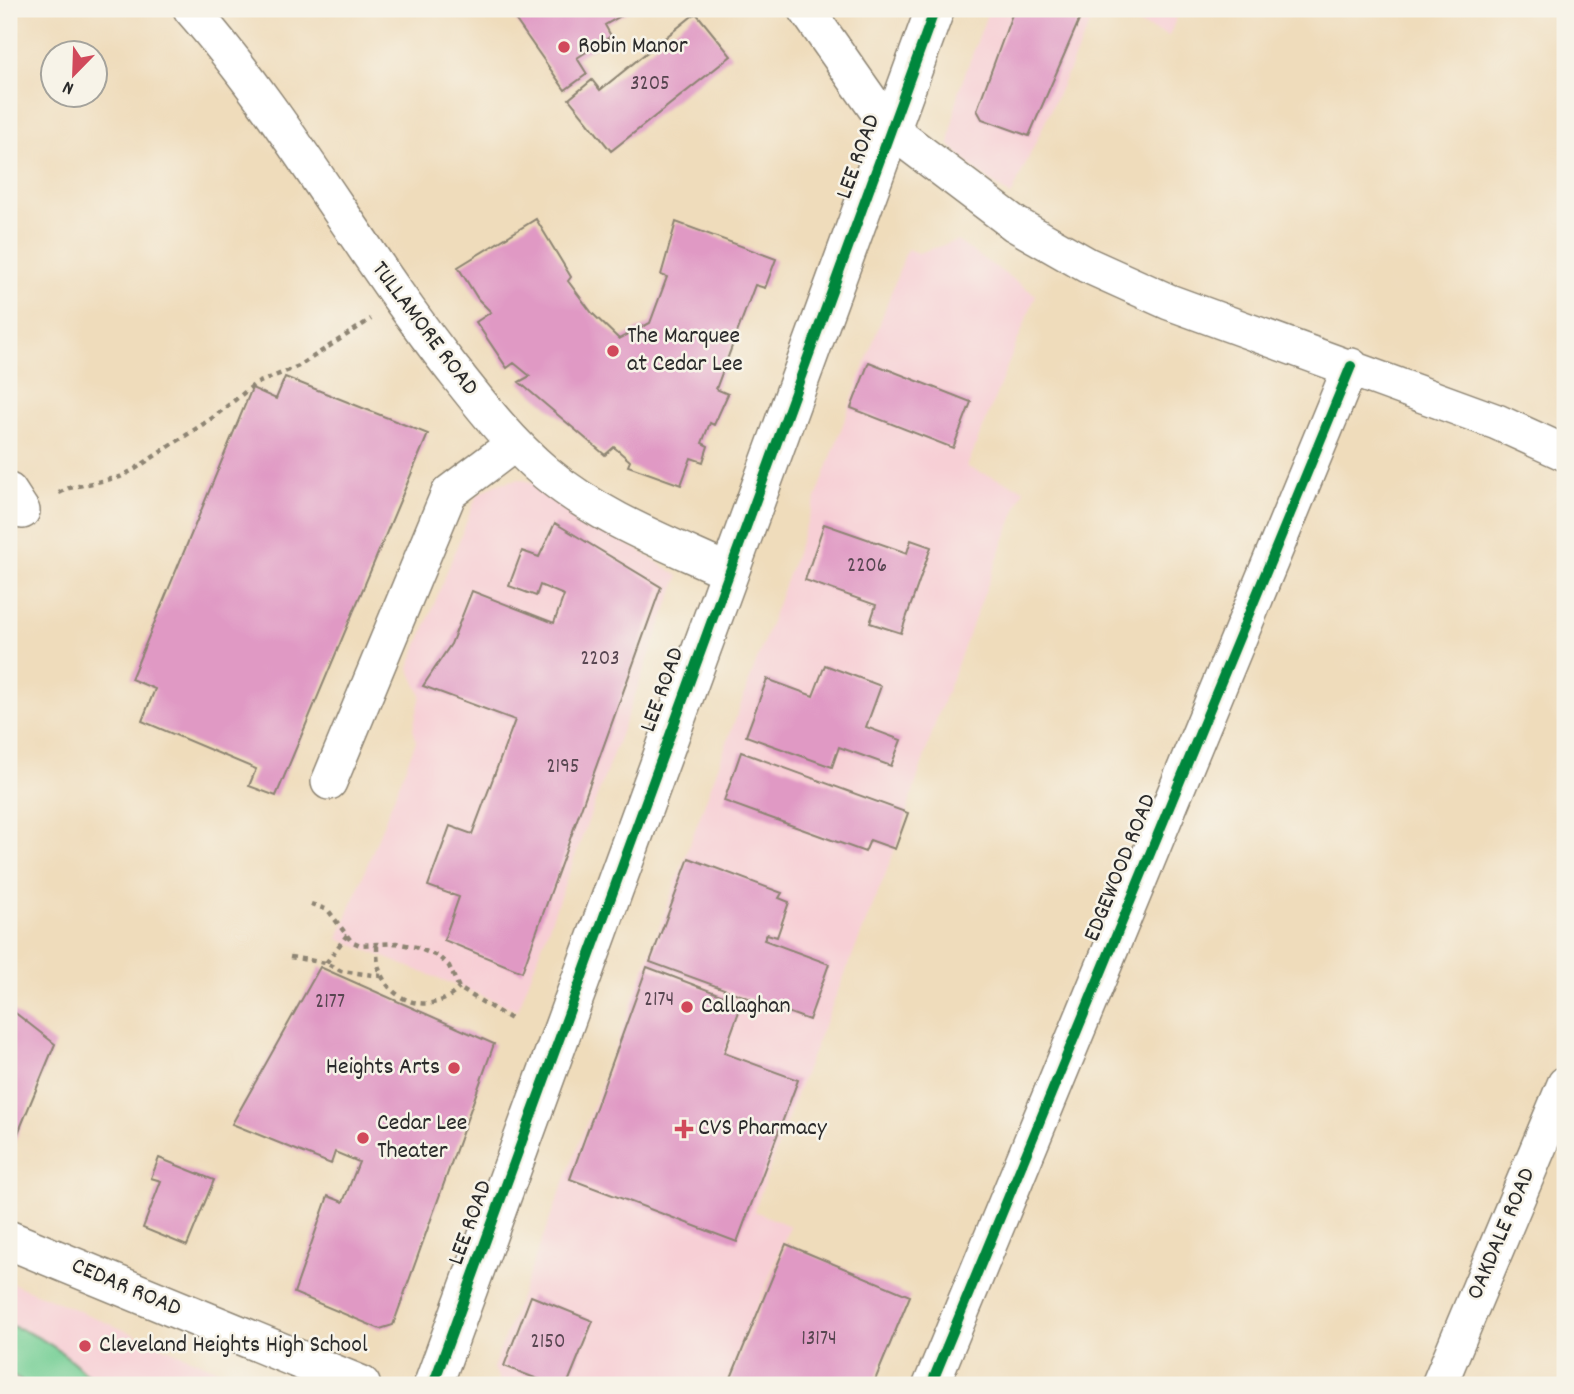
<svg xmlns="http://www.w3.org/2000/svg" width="1574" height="1394" viewBox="0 0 1574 1394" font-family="Dekko,sans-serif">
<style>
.built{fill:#f7cfd5}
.green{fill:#76cf96;stroke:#507d60;stroke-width:2}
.building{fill:#e099c4}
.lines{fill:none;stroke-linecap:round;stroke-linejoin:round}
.minor-casing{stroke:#8d8473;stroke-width:38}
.major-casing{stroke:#8d8473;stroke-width:41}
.path{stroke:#8d8473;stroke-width:4.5;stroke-dasharray:5 5;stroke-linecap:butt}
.minor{stroke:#fff;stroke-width:35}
.major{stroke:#fff;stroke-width:38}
.cycleway-casing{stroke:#f7f3e8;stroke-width:15}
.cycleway{stroke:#00873e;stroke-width:10}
.poi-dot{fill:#d1495b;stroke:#f7f3e8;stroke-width:2.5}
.labels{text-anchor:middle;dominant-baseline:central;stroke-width:5;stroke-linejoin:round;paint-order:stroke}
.number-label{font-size:21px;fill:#584651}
.poi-label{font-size:24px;fill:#2b2b2b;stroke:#f7f3e8;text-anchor:start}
.street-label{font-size:24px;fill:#2b2b2b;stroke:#f7f3e8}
</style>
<rect width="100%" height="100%" fill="#f7f3e8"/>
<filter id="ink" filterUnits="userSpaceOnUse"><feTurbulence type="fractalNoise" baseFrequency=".0143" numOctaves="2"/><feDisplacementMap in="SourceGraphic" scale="14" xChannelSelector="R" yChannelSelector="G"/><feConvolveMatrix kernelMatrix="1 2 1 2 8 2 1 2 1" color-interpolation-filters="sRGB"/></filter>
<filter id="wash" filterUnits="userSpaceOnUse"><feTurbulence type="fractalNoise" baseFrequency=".00686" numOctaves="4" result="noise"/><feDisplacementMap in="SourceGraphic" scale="28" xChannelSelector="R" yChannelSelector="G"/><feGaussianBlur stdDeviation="1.57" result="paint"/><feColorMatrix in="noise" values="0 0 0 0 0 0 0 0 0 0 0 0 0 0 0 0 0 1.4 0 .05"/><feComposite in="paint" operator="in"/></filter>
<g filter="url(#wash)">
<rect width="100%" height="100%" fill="#efdcbb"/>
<path class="built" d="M989 9H1097L1011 196 973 168 949 144 958 93Z
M1101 9H1180L1169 36Z
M957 241 1036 295 967 467 1024 489 937 718 890 863 801 1082 754 1211 790 1226 726 1385H508L500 1381 493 1368 612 1057 907 249 918 253Z
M519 479 531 482 679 576 518 1010 338 939 416 741 413 728 421 695 409 668 477 495 496 484Z
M9 1282 70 1307 254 1385H9Z"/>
<path class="green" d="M9 1325C43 1336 73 1358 96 1385H28L9 1374Z"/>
<g id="blocks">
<path class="building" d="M528 9H633L605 25 611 36 577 58 587 74 565 90 515 19Z
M1014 9H1084L1029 136 982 119 977 110Z
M696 13 731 56 611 151 569 99 592 80 600 90Z
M536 219 571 277 568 281 592 313 619 339 650 323 667 277 661 275 676 222 776 259 765 288 755 285 716 389 728 394 714 425 710 423 702 443 708 446 703 462 691 458 681 485 628 466 630 461 614 447 605 455 519 382 530 376 514 363 507 368 476 322 491 312 478 299 458 267Z
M869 362 971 402 953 448 851 408Z
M285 377 428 434 276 796 249 786 256 769 142 721 155 689 131 679 252 388 276 399Z
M555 523 661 587 522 972 444 940 459 897 428 886 450 826 472 834 515 720 423 686 451 644 472 591 554 623 564 595 540 585 536 596 509 586 522 551 539 557Z
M824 524 907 553 911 540 931 547 901 633 870 623 876 605 805 580Z
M825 665 881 686 866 727 901 740 891 766 839 747 832 767 746 736 767 679 813 696Z
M741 752 908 813 895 849 870 840 865 852 724 801Z
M689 858 782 893 779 898 789 902 777 937 767 934 764 940 829 964 809 1020 650 962Z
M320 967 494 1044 393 1325 380 1329 294 1293 328 1196 343 1202 359 1162 335 1152 331 1164 232 1124Z
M647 967 742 1003 724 1053 798 1080 737 1242 570 1179Z
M9 1008 55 1044 9 1155Z
M159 1158 214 1180 187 1246 143 1228 161 1181 151 1178Z
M786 1244 910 1296 873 1385H728Z
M531 1296 593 1321 567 1385H553L504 1366Z"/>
</g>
</g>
<g filter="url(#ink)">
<use href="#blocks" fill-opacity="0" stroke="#8d8473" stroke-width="2"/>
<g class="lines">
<defs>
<path id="minor" d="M191 9C288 120 359 250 450 366 480 404 509 442 546 473 598 517 666 543 727 571
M806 9 891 130 1015 224 1087 265 1169 302 1497 422 1565 453
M9 491 22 511
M329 782 449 493 514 444
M931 1385 1351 366
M1439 1385 1565 1084"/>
<path id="major" d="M9 1240 361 1385
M433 1385 935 9"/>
</defs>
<use href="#minor" class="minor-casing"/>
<use href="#major" class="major-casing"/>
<path class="path" d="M59 493 69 488 120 477 135 469 211 419 255 384 299 366 371 319
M311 904 328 910 351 941 360 945 396 943 416 947 439 957 449 966 459 988 514 1021
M377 946C377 955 377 965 381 974 395 1006 436 1014 459 988
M290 957 326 963 341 971 381 976
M326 963 347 935"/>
<use href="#minor" class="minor"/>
<use href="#major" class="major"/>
<defs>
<path id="cycleway" d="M433 1385 935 9
M931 1385 1351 366"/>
</defs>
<use href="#cycleway" class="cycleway-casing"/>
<use href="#cycleway" class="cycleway"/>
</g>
</g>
<g class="poi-dot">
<circle cx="564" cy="47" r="7"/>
<circle cx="613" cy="351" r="7"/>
<circle cx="687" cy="1007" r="7"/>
<circle cx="454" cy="1068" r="7"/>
<path d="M680.5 1118.5h7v7h7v7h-7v7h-7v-7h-7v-7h7z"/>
<circle cx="363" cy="1138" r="7"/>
<circle cx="85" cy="1346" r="7"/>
</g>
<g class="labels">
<g class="number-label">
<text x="650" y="85">3205</text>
<text x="867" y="567">2206</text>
<text x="600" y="660">2203</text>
<text x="563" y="768">2195</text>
<text x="659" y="1001">2174</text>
<text x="330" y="1003">2177</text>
<text x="819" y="1340">13174</text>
<text x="548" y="1343">2150</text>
</g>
<g class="poi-label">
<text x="578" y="47">Robin Manor</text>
<text x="627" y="337">The Marquee<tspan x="627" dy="28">at Cedar Lee</tspan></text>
<text x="701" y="1007">Callaghan</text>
<text x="440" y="1068" text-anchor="end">Heights Arts</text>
<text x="377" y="1124">Cedar Lee<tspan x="377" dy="28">Theater</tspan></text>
<text x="698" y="1129">CVS Pharmacy</text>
<text x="99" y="1346">Cleveland Heights High School</text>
</g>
<g class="street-label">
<text transform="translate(859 157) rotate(-70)">LEE ROAD</text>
<text transform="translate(424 329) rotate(53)">TULLAMORE ROAD</text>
<text transform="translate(663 690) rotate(-70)">LEE ROAD</text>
<text transform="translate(1121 868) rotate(-68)">EDGEWOOD ROAD</text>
<text transform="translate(471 1223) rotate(-70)">LEE ROAD</text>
<text transform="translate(1502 1234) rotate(-67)">OAKDALE ROAD</text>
<text transform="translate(126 1288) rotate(23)">CEDAR ROAD</text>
</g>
</g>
<rect width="1574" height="1394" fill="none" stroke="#f7f3e8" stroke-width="35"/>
<g transform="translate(74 74) rotate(203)"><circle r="33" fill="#f7f3e8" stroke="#a5a39c" stroke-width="2"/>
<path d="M0-5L12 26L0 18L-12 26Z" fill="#d1495b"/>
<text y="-10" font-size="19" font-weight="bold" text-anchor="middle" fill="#2b2b2b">N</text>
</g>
</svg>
